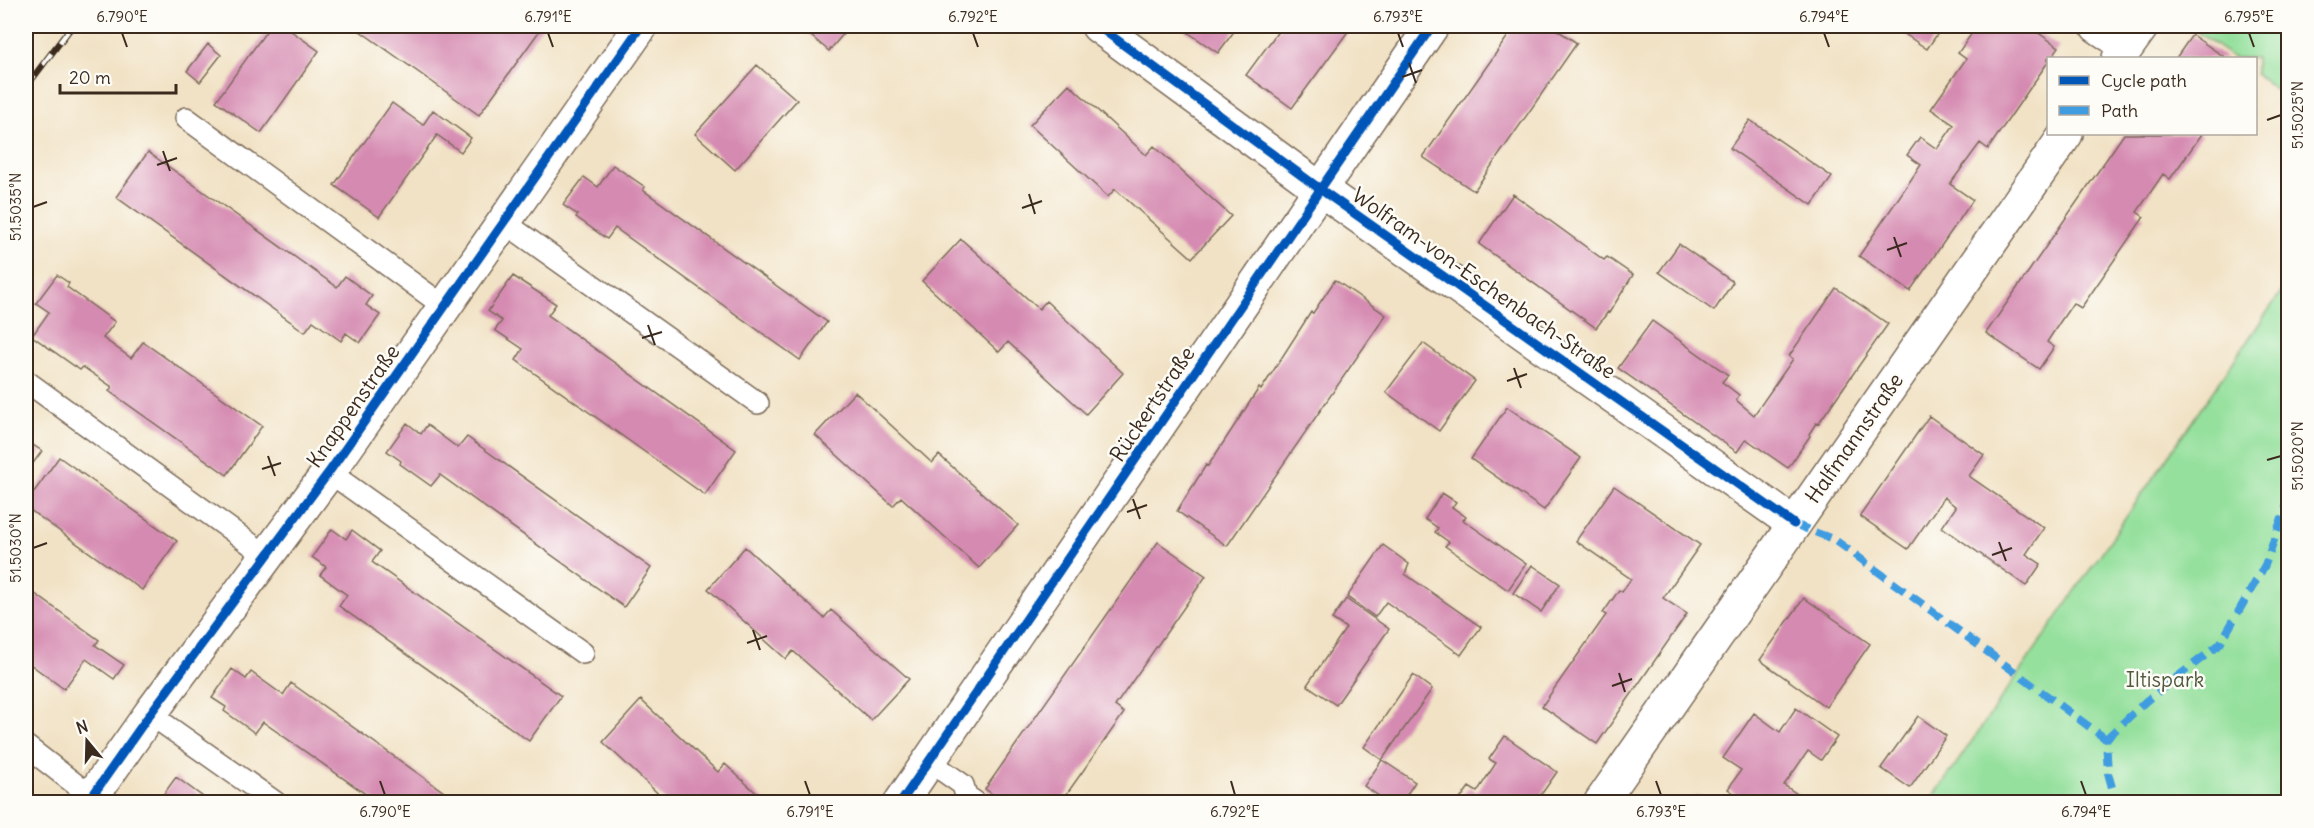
<svg xmlns="http://www.w3.org/2000/svg" width="2314" height="828" viewBox="0 0 2314 828" font-family="Delius,sans-serif">
<style>
.green{fill:#94e09c;stroke:#68855d;stroke-width:1.5}
.building{fill:#d58ab1}
.lines{fill:none;stroke-linecap:round;stroke-linejoin:round}
.service-casing{stroke:#7b6a58;stroke-width:24}
.minor-casing{stroke:#7b6a58;stroke-width:36}
.service{stroke:#fff;stroke-width:21}
.minor{stroke:#fff;stroke-width:33}
.rail-casing{stroke:#3b2a1e;stroke-width:7}
.rail{stroke:#fdfcf7;stroke-width:4.5;stroke-dasharray:14;stroke-linecap:butt}
.quiet{stroke:#3f9ce0;stroke-width:8;stroke-dasharray:15 8;stroke-linecap:butt}
.cycleway-casing{stroke:#fdfcf7;stroke-width:13}
.cycleway{stroke:#0057b8;stroke-width:9}
.ticks{fill:none;stroke:#3b2a1e;stroke-width:2}
.labels{text-anchor:middle;dominant-baseline:central;stroke-width:5;stroke-linejoin:round;paint-order:stroke}
.street-label{font-size:21px;fill:#3b2a1e;stroke:#fdfcf7}
.park-label{font-size:21px;fill:#51583e;stroke:#fdfcf7}
.neatline{fill:none;stroke:#3b2a1e;stroke-width:2}
.ticks-label{font-size:15px;text-anchor:middle;fill:#3b2a1e}
</style>
<rect width="100%" height="100%" fill="#fdfcf7"/>
<filter id="ink" filterUnits="userSpaceOnUse"><feTurbulence type="fractalNoise" baseFrequency=".0167" numOctaves="2"/><feDisplacementMap in="SourceGraphic" scale="12" xChannelSelector="R" yChannelSelector="G"/><feConvolveMatrix kernelMatrix="1 2 1 2 8 2 1 2 1" color-interpolation-filters="sRGB"/></filter>
<filter id="wash" filterUnits="userSpaceOnUse"><feTurbulence type="fractalNoise" baseFrequency=".008" numOctaves="4" result="noise"/><feDisplacementMap in="SourceGraphic" scale="24" xChannelSelector="R" yChannelSelector="G"/><feGaussianBlur stdDeviation="1.35" result="paint"/><feColorMatrix in="noise" values="0 0 0 0 0 0 0 0 0 0 0 0 0 0 0 0 0 1.4 0 .05"/><feComposite in="paint" operator="in"/></filter>
<g filter="url(#wash)">
<rect width="100%" height="100%" fill="#f1e2c5"/>
<path class="green" d="M2202 26H2288V98L2256 74V58H2234L2197 32Z
M2288 282V802H1930Z"/>
<g id="blocks">
<path class="building" d="M270 26H284L319 51 261 133 216 101Z
M353 26H543L479 115Z
M799 26H850L829 51Z
M1181 26H1238L1218 53 1180 27Z
M1282 26H1352L1292 108 1246 75Z
M1515 26H1551L1577 43 1474 191 1423 157Z
M1893 26H1943L1927 49Z
M1977 26H2028L2059 47 2051 58H2048V62L1988 149 1980 143 1950 184 1973 200 1910 291 1859 256 1921 165 1907 155 1920 137 1937 149 1954 125 1931 109 1966 59 1958 53Z
M2192 35 2226 58H2176Z
M208 44 221 55 200 82 187 71Z
M757 65 797 100 735 170 695 134Z
M1069 84 1146 155 1154 146 1231 216 1192 258 1115 189 1108 197 1030 125Z
M392 103 423 125 433 110 471 138 461 152 437 135 379 217 334 185Z
M1750 120 1832 177 1812 205 1730 148Z
M2124 134H2202L2170 179 2163 174 2137 212 2144 217 2081 308 2073 303 2060 322 2047 342 2054 347 2039 369 1986 333Z
M148 152 337 287 345 276 372 296 366 305 380 315 360 343 346 333 341 341 313 321 305 332 116 197Z
M613 165 645 187 643 190 827 322 800 360 615 228 607 239 576 217 578 215 563 205 584 177 598 187Z
M1513 194 1604 260 1607 257 1633 275 1609 313 1608 312 1596 328 1479 244Z
M961 239 1039 309 1046 301 1123 373 1086 414 1008 342 999 352 922 281Z
M1679 244 1733 282 1714 311 1659 272Z
M57 275 69 283 67 287 115 322 103 338 131 358 143 342 262 426 227 475 109 391 112 387 83 367 80 370 32 336 49 312 36 303Z
M513 276 556 304 548 315 736 450 705 495 516 360 523 349 495 330 502 321 488 311Z
M1335 280 1386 315 1227 546 1177 511 1206 465 1208 466 1259 388 1261 390 1311 312 1313 313Z
M1836 288 1888 324 1818 424 1816 423 1809 434 1810 436 1788 468 1746 439 1737 452 1618 368 1652 321 1728 375 1722 382 1739 395 1736 400 1754 415 1793 359 1789 356Z
M1423 343 1475 381 1439 431 1386 392Z
M855 392 932 463 939 455 1018 525 979 568 901 497 893 506 815 435Z
M1507 407 1581 458 1544 510 1471 459Z
M1929 416 1984 455 1969 476 2044 528 2026 554 2041 564 2026 586 1942 527 1956 507 1944 497 1908 549 1860 516Z
M407 423 421 434 427 425 458 448 467 437 651 568 624 607 440 475 431 486 400 464 401 461 387 451Z
M26 433 30 437 27 441 42 451 26 473Z
M59 457 177 541 142 590 26 507V503Z
M1614 486 1700 545 1663 598 1687 614 1597 744 1542 706 1606 615 1603 613 1619 590 1622 592 1631 579 1576 541Z
M1442 493 1456 502 1452 507 1466 517 1463 520 1526 564 1508 590 1445 546 1449 542 1435 532 1438 528 1425 519Z
M332 529 346 539 352 530 380 551 372 562 561 696 529 741 339 606 347 595 320 575 326 567 312 557Z
M1158 542 1206 576 1115 706 1124 713 1061 802H1004L985 789Z
M1383 545 1409 564 1405 574 1481 627 1461 655 1386 602 1375 617 1347 597Z
M745 547 824 618 831 610 909 679 871 720 793 651 786 659 708 589Z
M1532 565 1560 584 1541 612 1513 593Z
M27 588 99 640 95 645 124 665 114 679 86 659 64 689 26 661Z
M1804 598 1870 644 1826 707 1760 660Z
M1346 599 1389 629 1336 705 1307 685 1346 628 1332 619Z
M232 669 246 679 251 672 283 695 291 683 458 802H377L263 722 255 733 224 711 226 707 212 698Z
M1413 675 1432 689 1382 760 1364 747Z
M641 700 718 772 725 764 766 802H667L603 742Z
M1796 708 1837 737 1821 760 1808 751 1784 785 1809 802H1747L1728 789 1741 770 1723 758 1754 713 1780 732Z
M1918 716 1946 736 1910 788 1881 768Z
M1505 736 1557 772 1536 802H1458L1469 787 1477 792 1496 763 1489 759Z
M1382 760 1415 782 1402 802H1388L1364 786Z
M176 777 203 797 199 802H158Z
M1697 795 1707 802H1693Z"/>
</g>
</g>
<g filter="url(#ink)">
<use href="#blocks" fill-opacity="0" stroke="#7b6a58" stroke-width="1.5"/>
<g class="lines">
<defs>
<path id="service" d="M186 118 445 307
M504 222 758 403
M26 381 267 556
M329 472 583 653
M150 714 275 802
M26 746 92 797
M929 761 963 785 966 796 975 802"/>
<path id="minor" d="M1098 26 1320 189 1794 524
M2097 26 2127 46
M2119 58 2142 26
M88 802 150 714 329 472 641 26
M901 802 1432 26
M1601 802 2066 134"/>
</defs>
<use href="#service" class="service-casing"/>
<use href="#minor" class="minor-casing"/>
<use href="#service" class="service"/>
<use href="#minor" class="minor"/>
<defs>
<path id="rail" d="M26 87 72 26"/>
</defs>
<use href="#rail" class="rail-casing"/>
<use href="#rail" class="rail"/>
<path class="quiet" d="M1794 524 1835 540 2106 739 2108 773 2116 802
M2106 739 2146 701 2220 644 2265 565 2288 501"/>
<defs>
<path id="cycleway" d="M1098 26 1320 189 1794 524
M88 802 150 714 329 472 641 26
M901 802 1432 26"/>
</defs>
<use href="#cycleway" class="cycleway-casing"/>
<use href="#cycleway" class="cycleway"/>
</g>
</g>
<path class="ticks" d="M122 33 127 47M548 33 553 47M973 33 978 47M1398 33 1403 47M1824 33 1829 47M2249 33 2254 47M1409 63 1416 83M1402 77 1422 70M2267 120 2281 115M163 151 170 171M157 165 177 158M1029 194 1035 214M33 207 47 202M1022 208 1042 201M1894 237 1901 257M1887 250 1907 243M648 325 655 345M642 338 662 332M1514 368 1521 388M1507 381 1527 374M268 456 275 476M2267 460 2281 456M262 469 281 463M1133 499 1140 519M1127 512 1147 505M1999 542 2006 561M33 548 47 543M1992 555 2012 548M753 630 760 650M747 643 767 636M1619 673 1625 692M1612 686 1632 679M380 781 385 795M805 781 810 795M1231 781 1235 795M1656 781 1661 795M2081 781 2086 795"/>
<g class="labels">
<g class="street-label">
<text transform="translate(1484 283) rotate(35)">Wolfram-von-Eschenbach-Straße</text>
<text transform="translate(1152 404) rotate(-56)">Rückertstraße</text>
<text transform="translate(353 406) rotate(-55)">Knappenstraße</text>
<text transform="translate(1854 438) rotate(-55)">Halfmannstraße</text>
</g>
<g class="park-label">
<text x="2165" y="679">Iltispark</text>
</g>
</g>
<rect width="2314" height="828" fill="none" stroke="#fdfcf7" stroke-width="66"/>
<rect x="2047" y="57" width="210" height="78" fill="#fdfcf7" stroke="#afa8a0" stroke-width="1.5"/>
<rect x="2059" y="76" width="30" height="9" fill="#0057b8" stroke="#afa8a0" stroke-width="1.5"/>
<text x="2101" y="87" font-size="18" fill="#3b2a1e">Cycle path</text>
<rect x="2059" y="106" width="30" height="9" fill="#3f9ce0" stroke="#afa8a0" stroke-width="1.5"/>
<text x="2101" y="117" font-size="18" fill="#3b2a1e">Path</text>
<g transform="translate(87 741) rotate(341)" stroke="#fdfcf7" stroke-width="4.5" paint-order="stroke">
<path d="M0-4.5L10 22L0 15L-10 22Z" fill="#3b2a1e"/>
<text y="-9" font-size="16" font-weight="bold" text-anchor="middle" fill="#3b2a1e">N</text>
</g>
<path d="M60 84v9h116v-9" fill="none" stroke="#3b2a1e" stroke-width="3"/>
<text x="69" y="84" font-size="18" fill="#3b2a1e" stroke="#fdfcf7" stroke-width="4.5" paint-order="stroke">20 m</text>
<rect x="33" y="33" width="2248" height="762" class="neatline"/>
<g class="ticks-label">
<text x="122" y="22">6.790°E</text>
<text x="548" y="22">6.791°E</text>
<text x="973" y="22">6.792°E</text>
<text x="1398" y="22">6.793°E</text>
<text x="1824" y="22">6.794°E</text>
<text x="2249" y="22">6.795°E</text>
<text transform="translate(2298 115) rotate(-90)" y="5">51.5025°N</text>
<text transform="translate(16 207) rotate(-90)" y="5">51.5035°N</text>
<text transform="translate(2298 456) rotate(-90)" y="5">51.5020°N</text>
<text transform="translate(16 548) rotate(-90)" y="5">51.5030°N</text>
<text x="385" y="817">6.790°E</text>
<text x="810" y="817">6.791°E</text>
<text x="1235" y="817">6.792°E</text>
<text x="1661" y="817">6.793°E</text>
<text x="2086" y="817">6.794°E</text>
</g>
</svg>
